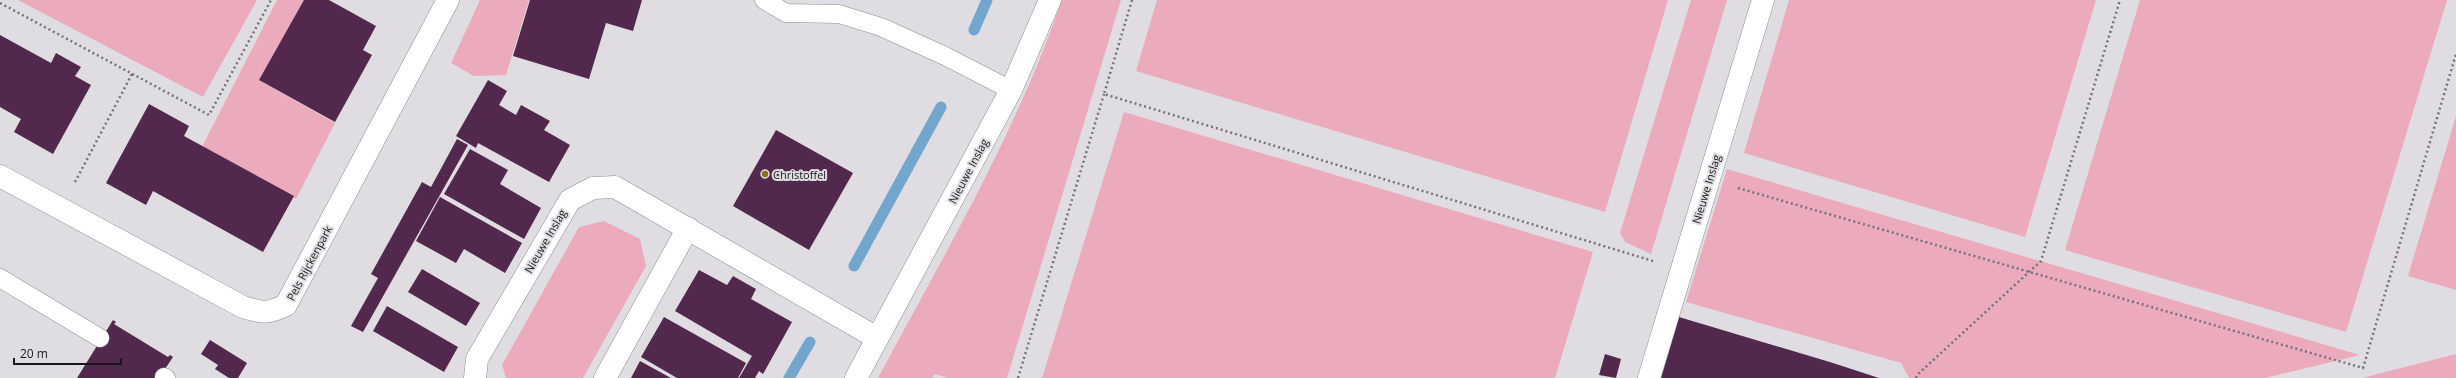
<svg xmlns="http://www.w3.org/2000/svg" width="2456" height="378" viewBox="0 0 2456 378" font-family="'Open Sans',sans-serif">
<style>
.green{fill:#ebabbc}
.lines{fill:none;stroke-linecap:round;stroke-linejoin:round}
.stream{stroke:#72a6cd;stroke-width:11}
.building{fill:#52294d}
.service-casing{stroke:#8d8c8f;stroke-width:19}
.pedestrian-casing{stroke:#8d8c8f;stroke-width:23}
.minor-casing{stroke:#8d8c8f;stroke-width:23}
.path{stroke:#747375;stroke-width:2.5;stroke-dasharray:2 3;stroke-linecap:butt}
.service{stroke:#fff;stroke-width:18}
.pedestrian{stroke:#fff;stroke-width:22}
.minor{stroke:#fff;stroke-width:22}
.poi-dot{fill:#8b7214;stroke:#dfdde1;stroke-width:1.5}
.labels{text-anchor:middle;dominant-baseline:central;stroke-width:4;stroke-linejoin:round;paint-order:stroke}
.street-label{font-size:11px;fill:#181819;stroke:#dfdde1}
.poi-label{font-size:11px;fill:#181819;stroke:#dfdde1;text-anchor:start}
</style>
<rect width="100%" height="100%" fill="#dfdde1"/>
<path class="green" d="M18 0H257L203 97Z
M277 0H305L262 82 335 123 296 199 202 147Z
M480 0H529L506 75 474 76 451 63Z
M1062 0H1121L1007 378H948L935 374 932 378H878C944 255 1016 133 1062 0Z
M1157 0H1668L1605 212 1136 71Z
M1691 0H1727L1651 254 1625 242 1620 233Z
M1789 0H2096L2025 237 1744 153Z
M2140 0H2447L2346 332 2065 250Z
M1124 112 1593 252 1555 378H1042Z
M2456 116V290L2408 276Z
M1727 169 2360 355 2265 378H1909L1901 363 1686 302Z
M604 221 640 239 646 266 583 378H506L502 365 579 227Z
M2456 354V378H2362Z"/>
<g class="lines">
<path class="stream" d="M974 30 987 0
M854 266 941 107
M789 378 810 342"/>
</g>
<path class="building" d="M304 0H329L376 26 363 50 372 55 335 122 259 80Z
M530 0H642L633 31 606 23 589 79 513 56Z
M0 35 51 63 56 53 81 67 75 76 91 85 53 154 14 132 21 119 0 107Z
M488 80 507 91 499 105 516 115 521 105 550 121 544 130 570 145 549 182 478 143 476 148 456 136Z
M149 104 189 126 184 136 294 196 263 252 153 191 146 205 106 183Z
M776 130 853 173 809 250 733 206Z
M457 139 468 145 363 332 351 326 378 278 371 274 422 182 431 187Z
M470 149 508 170 500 184 541 208 524 239 444 194Z
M440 197 522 243 505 273 464 249 456 263 416 241Z
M422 269 480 303 466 326 408 292Z
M699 270 727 285 733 276 756 289 751 299 792 322 763 374 759 371 755 378H739L752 356 675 311Z
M387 306 458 347 444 372 373 331Z
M664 317 746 363 738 378H677L641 357Z
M1679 317 1833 363 1879 378H1661Z
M113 320 116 322 114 324 168 357 170 355 173 357 159 378H77Z
M210 340 247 363 238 378H229L215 369 218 365 201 354Z
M1605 354 1621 359 1616 378 1599 375Z
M640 361 671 378H631Z"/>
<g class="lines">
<defs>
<path id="service" d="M764 0 786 13 839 14 881 27 945 56 1011 90
M0 278 100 338
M164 377 166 378"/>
<path id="pedestrian" d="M1649 378 1763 0"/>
<path id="minor" d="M0 176 243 307C262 313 268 314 286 305L448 0
M475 378 477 359 570 200 593 188 615 187 877 338
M605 378 688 228
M856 378 1011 90 1050 0"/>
</defs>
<use href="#service" class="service-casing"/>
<use href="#pedestrian" class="pedestrian-casing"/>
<use href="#minor" class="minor-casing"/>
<path class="path" d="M1132 0 1104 94 1653 261
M0 3 209 115 271 0
M75 182 132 74
M1738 188 2363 368 2456 54
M1018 378 1104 94
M1916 378 1917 375 2041 261 2120 0"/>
<use href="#service" class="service"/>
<use href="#pedestrian" class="pedestrian"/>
<use href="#minor" class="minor"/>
</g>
<circle class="poi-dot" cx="765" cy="174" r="4"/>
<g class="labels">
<g class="street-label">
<text transform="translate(968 171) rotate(-62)">Nieuwe Inslag</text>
<text transform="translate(1706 189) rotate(-73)">Nieuwe Inslag</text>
<text transform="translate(545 241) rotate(-60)">Nieuwe Inslag</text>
<text transform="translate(309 263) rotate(-62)">Pels Rijckenpark</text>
</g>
<g class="poi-label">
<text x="773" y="174">Christoffel</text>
</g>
</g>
<path d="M14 358v6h107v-6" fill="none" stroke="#181819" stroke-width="2"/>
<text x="20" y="358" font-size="12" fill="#181819" stroke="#dfdde1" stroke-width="3" paint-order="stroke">20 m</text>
</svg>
